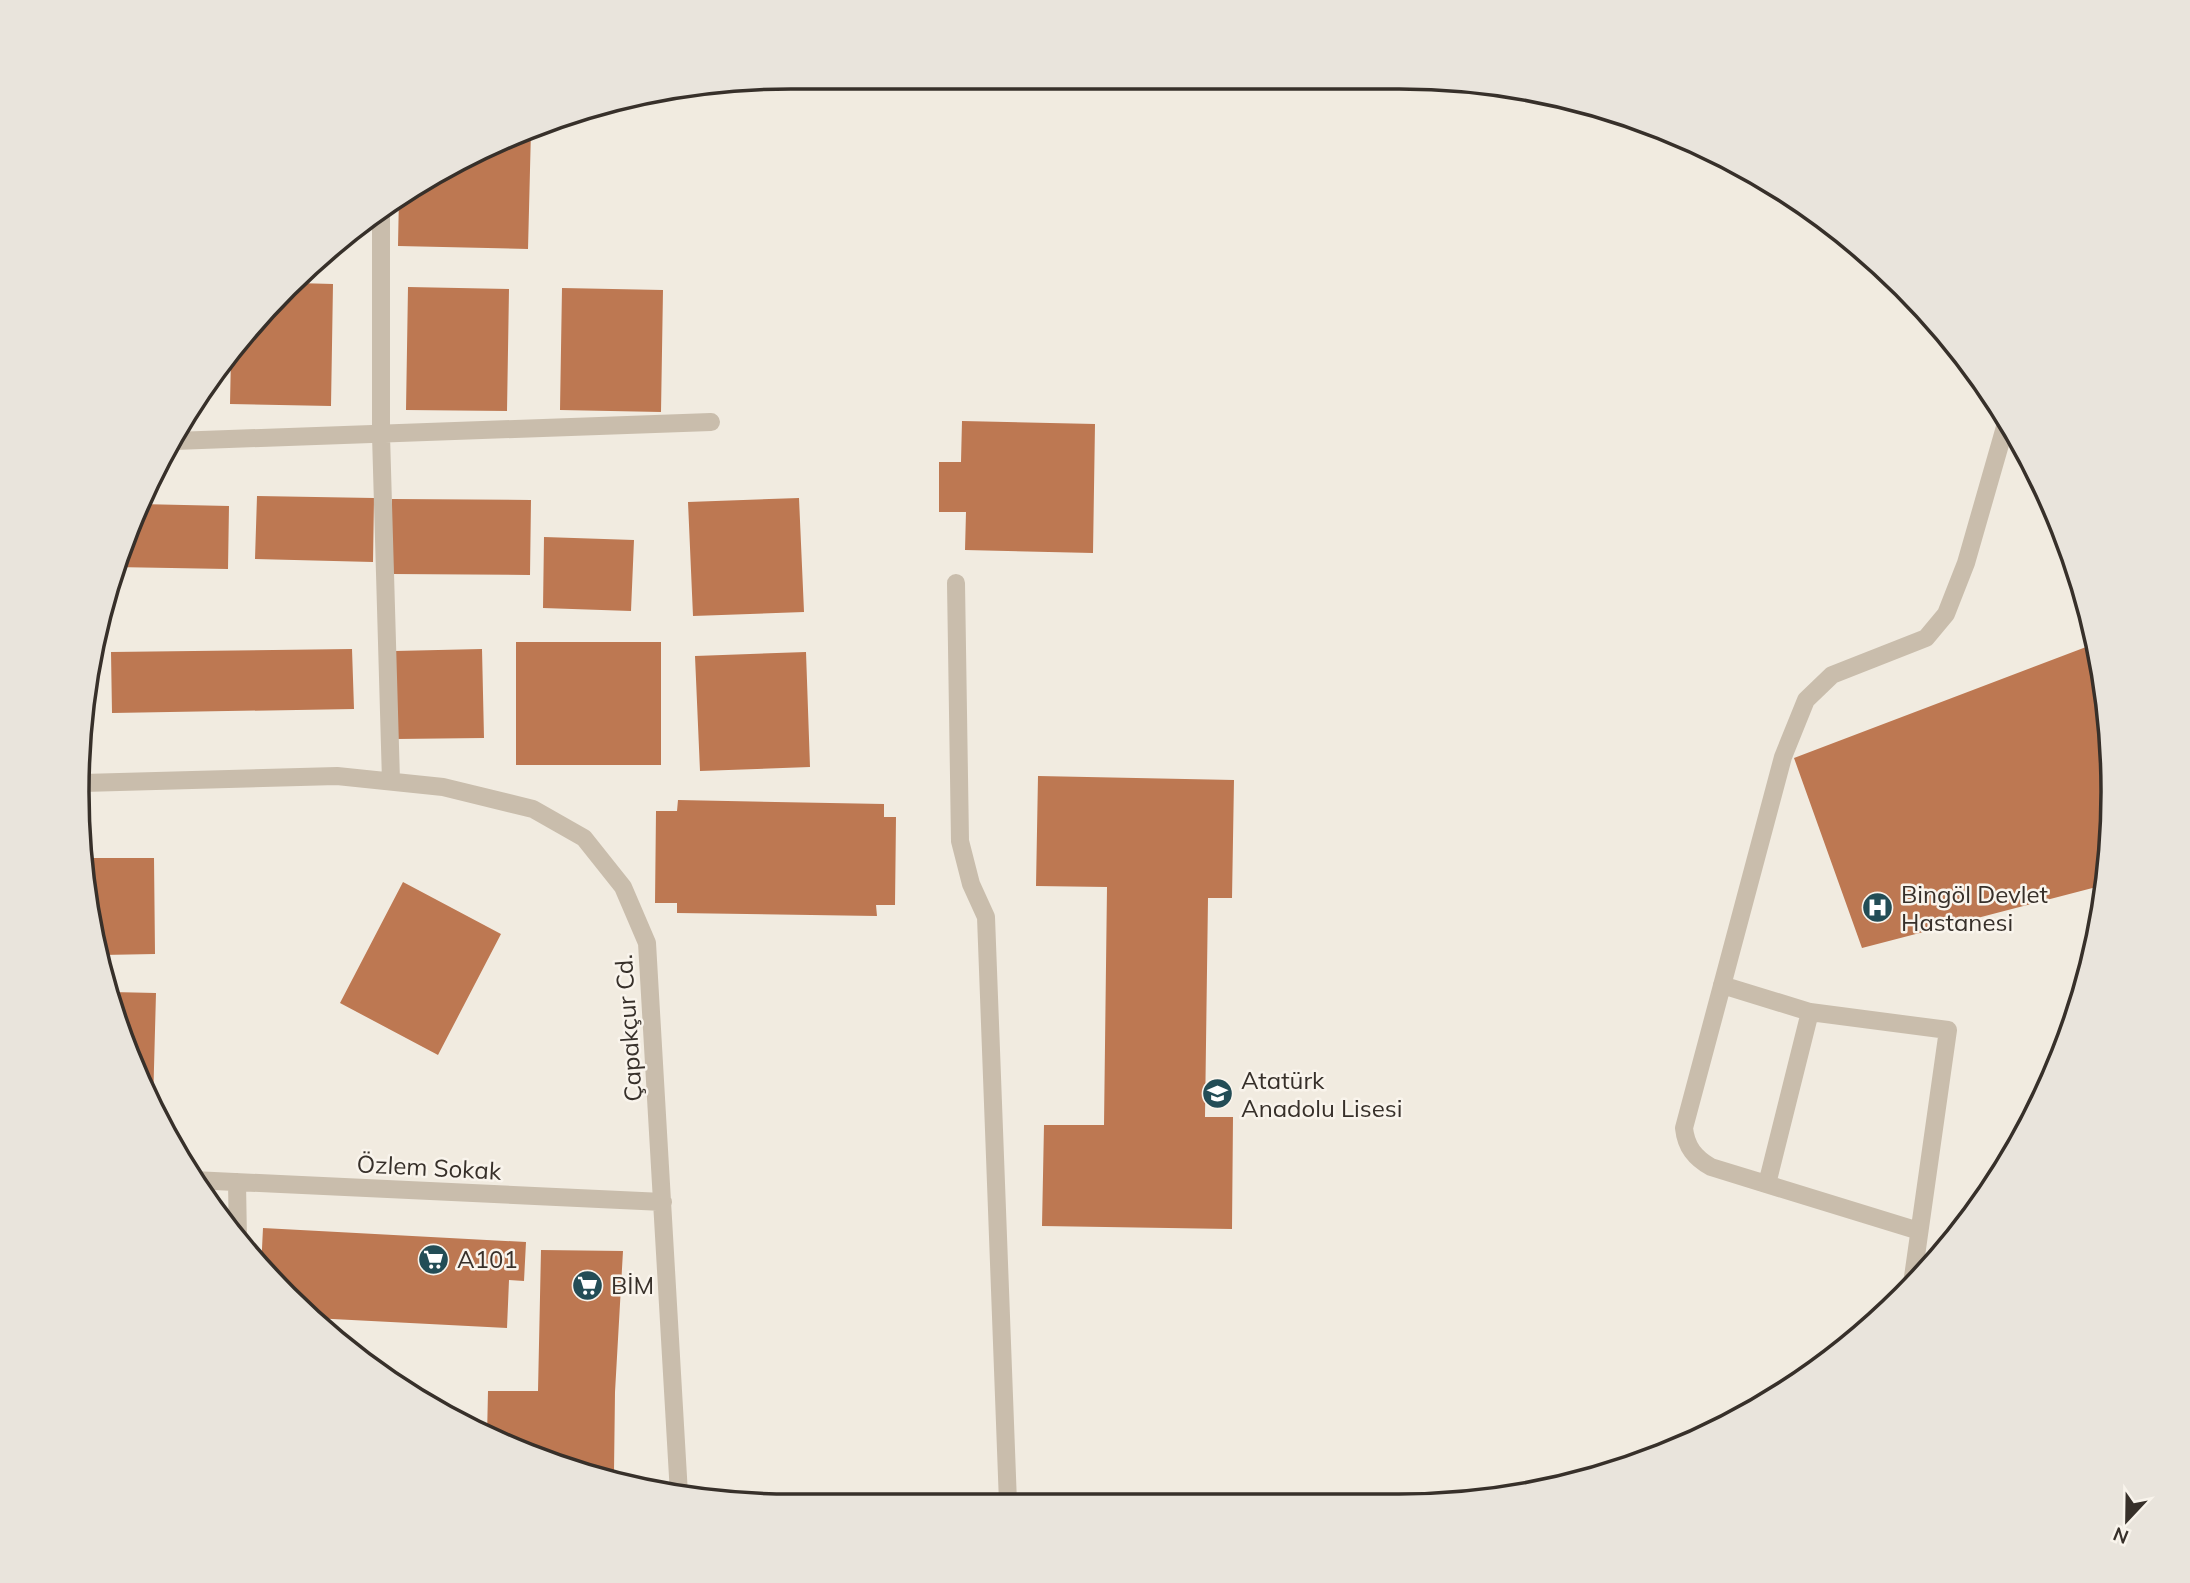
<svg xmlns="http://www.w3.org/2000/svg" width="2190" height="1583" viewBox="0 0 2190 1583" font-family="Mulish,sans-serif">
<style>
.building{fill:#bd7852}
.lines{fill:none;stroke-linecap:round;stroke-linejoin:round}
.lane{stroke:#c9bdac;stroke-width:18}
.street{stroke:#c9bdac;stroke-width:18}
.labels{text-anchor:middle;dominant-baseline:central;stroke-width:5;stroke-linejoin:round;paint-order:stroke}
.poi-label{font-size:24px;fill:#37302a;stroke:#f9f4ec;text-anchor:start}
.street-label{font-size:24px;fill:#37302a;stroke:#f9f4ec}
.rim{fill:none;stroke:#37302a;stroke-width:3.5}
</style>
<rect width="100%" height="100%" fill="#f1ebe0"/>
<path class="building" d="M531 130 528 249 398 246 399 195 476 151Z
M297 283 333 284 331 406 230 404 231 356 254 321Z
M408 287 509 289 507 411 406 410Z
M562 288 663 290 661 412 560 410Z
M962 421 1095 424 1093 553 965 550 966 512H939V462H961Z
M257 496 374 498 373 562 255 559Z
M799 498 804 612 693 616 688 502Z
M392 499 531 500 530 575 392 574Z
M139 504 229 506 228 569 114 567Z
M544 537 634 540 631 611 543 608Z
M516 642H661V765H516Z
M2094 644 2107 699 2111 839 2104 885 1862 948 1794 758Z
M352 649 354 709 112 713 111 652Z
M482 649 484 738 396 739 395 651Z
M806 652 810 767 700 771 695 656Z
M1038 776 1234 780 1232 898H1208L1205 1117H1233L1232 1229 1042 1226 1044 1125H1104L1107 887 1036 886Z
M678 800 884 804V817H896L895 905H876L877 916 677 913V903H655L656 811H677Z
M83 858H154L155 954 102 955 83 885Z
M403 882 501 934 438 1055 340 1003Z
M112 992 156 993 153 1105 132 1065Z
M263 1228 526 1242 524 1281 509 1280 507 1328 313 1318 261 1269Z
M541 1250 623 1251 615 1392 614 1471 577 1470 487 1437 488 1391H538Z"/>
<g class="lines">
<path class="lane" d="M1722 985 1810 1012 1948 1030 1912 1284
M1767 1184 1810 1012
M1919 1231 1711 1167C1695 1158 1686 1147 1684 1128L1783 757 1806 700 1832 675 1926 638 1946 614 1966 563 2007 420"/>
<path class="street" d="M381 209V435L391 781
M174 441 711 422
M956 583 960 841 971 884 986 917 1008 1503
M83 783 337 776 443 787 533 809 584 838 623 887 647 943 679 1494
M193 1180 663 1202
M237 1182 238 1241"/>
</g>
<defs>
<symbol id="hospital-disc" viewBox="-11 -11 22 22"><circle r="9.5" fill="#234d56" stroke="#f9f4ec"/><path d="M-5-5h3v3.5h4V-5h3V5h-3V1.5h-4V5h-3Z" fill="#fff"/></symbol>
<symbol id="school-disc" viewBox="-11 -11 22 22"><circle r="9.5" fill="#234d56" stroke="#f9f4ec"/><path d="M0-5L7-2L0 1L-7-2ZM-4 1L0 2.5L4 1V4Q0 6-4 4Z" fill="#fff"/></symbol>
<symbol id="supermarket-disc" viewBox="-11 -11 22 22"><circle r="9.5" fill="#234d56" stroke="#f9f4ec"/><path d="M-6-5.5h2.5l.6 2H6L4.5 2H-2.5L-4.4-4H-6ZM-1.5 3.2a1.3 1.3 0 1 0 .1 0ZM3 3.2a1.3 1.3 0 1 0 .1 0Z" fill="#fff"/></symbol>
</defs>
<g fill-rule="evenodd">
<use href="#hospital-disc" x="1860" y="890" width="35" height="35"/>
<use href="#school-disc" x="1200" y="1076" width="35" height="35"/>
<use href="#supermarket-disc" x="416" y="1242" width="35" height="35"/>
<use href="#supermarket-disc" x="570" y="1268" width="35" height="35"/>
</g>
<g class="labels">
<g class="poi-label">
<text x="1901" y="894">Bingöl Devlet<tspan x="1901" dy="28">Hastanesi</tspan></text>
<text x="1241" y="1080">Atatürk<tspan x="1241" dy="28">Anadolu Lisesi</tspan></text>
<text x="457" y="1259">A101</text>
<text x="611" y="1285">BİM</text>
</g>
<g class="street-label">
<text transform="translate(628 1028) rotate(-94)">Çapakçur Cd.</text>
<text transform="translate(429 1167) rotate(3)">Özlem Sokak</text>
</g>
</g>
<path d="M0 0H2190V1583H0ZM791 89H1399A702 702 0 0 1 2101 791V792A702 702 0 0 1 1399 1494H791A702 702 0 0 1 89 792V791A702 702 0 0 1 791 89Z" fill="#e9e4dc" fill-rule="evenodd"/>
<path class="rim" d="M791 89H1399A702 702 0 0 1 2101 791V792A702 702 0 0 1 1399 1494H791A702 702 0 0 1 89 792V791A702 702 0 0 1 791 89Z"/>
<g transform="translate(2127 1520) rotate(202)" stroke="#f9f4ec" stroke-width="5" paint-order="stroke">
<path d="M0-5L12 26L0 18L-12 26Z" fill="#37302a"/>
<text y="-10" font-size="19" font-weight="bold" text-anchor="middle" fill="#37302a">N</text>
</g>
</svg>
